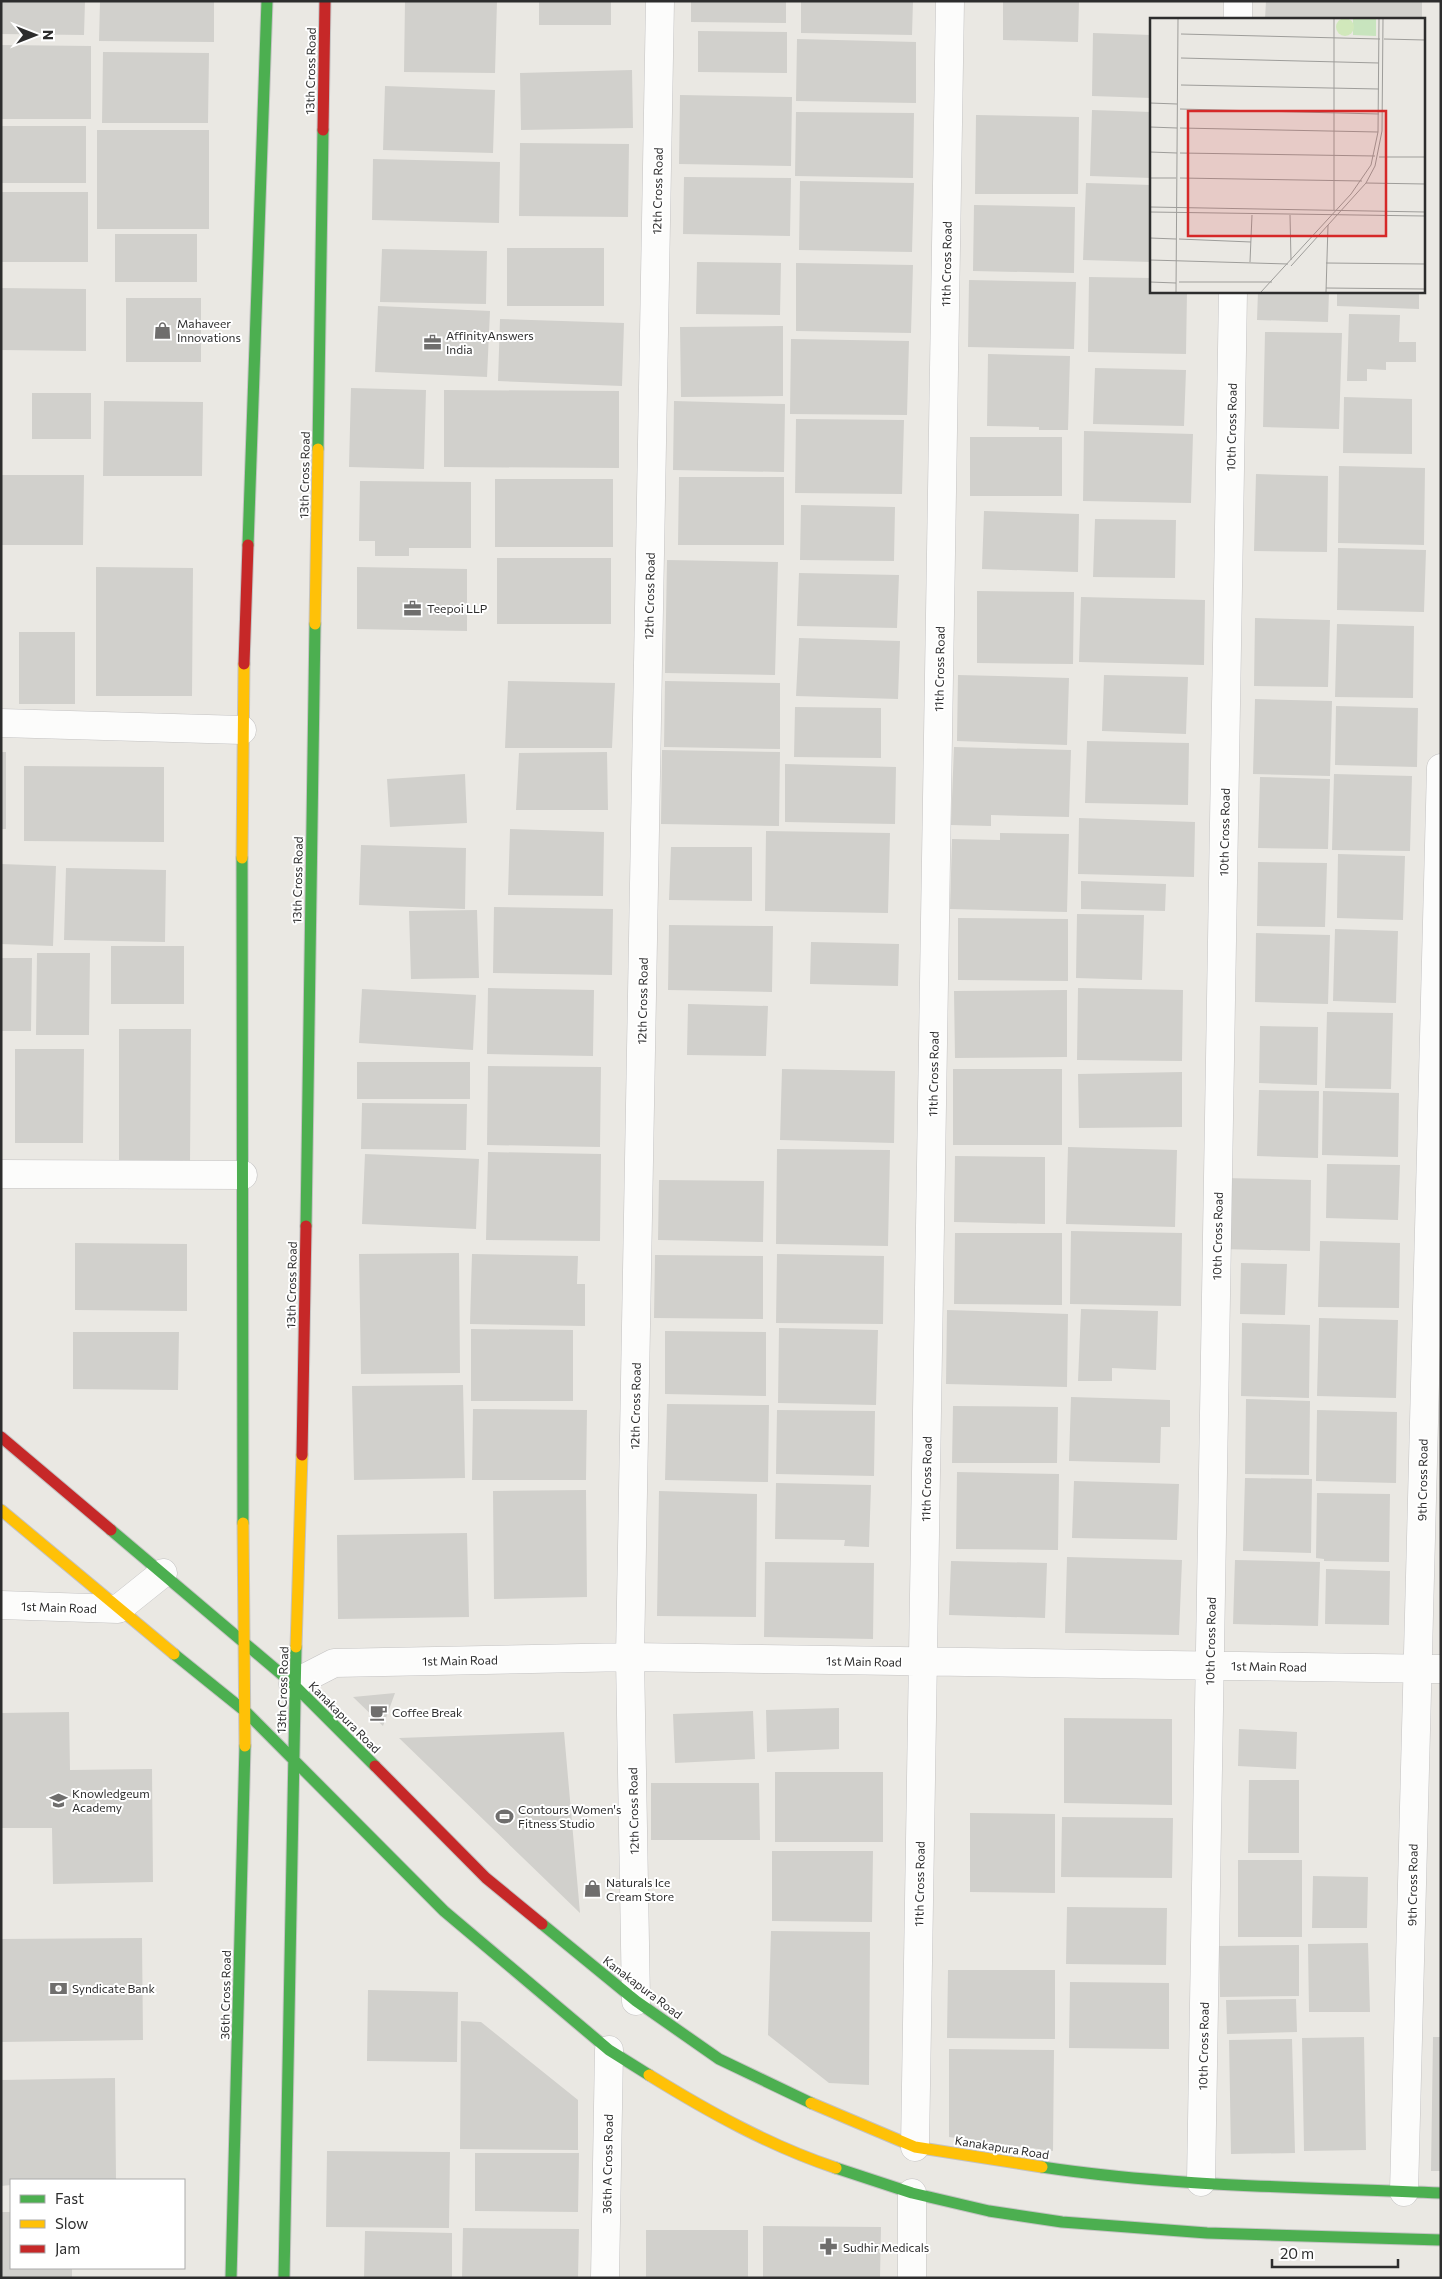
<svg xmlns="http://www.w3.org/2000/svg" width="1442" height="2279" viewBox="0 0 1442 2279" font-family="Commissioner,sans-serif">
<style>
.building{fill:#d1d0cc}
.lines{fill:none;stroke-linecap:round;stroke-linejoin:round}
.street-casing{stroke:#c4c3c3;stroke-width:29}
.fast-casing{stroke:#c4c3c3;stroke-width:13}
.slow-casing{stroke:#c4c3c3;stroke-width:13}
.jam-casing{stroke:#c4c3c3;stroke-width:13}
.street{stroke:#fcfcfb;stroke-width:28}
.fast{stroke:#4caf50;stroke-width:11}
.slow{stroke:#ffc107;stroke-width:11}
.jam{stroke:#c62828;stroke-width:11}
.labels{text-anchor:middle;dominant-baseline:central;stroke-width:4;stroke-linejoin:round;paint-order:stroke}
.street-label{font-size:12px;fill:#2d2d2d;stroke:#fff}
.poi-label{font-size:12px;fill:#2d2d2d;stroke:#fff;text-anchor:start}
.inset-road{fill:none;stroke:#9e9d9a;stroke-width:1}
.view{fill:#d62828;fill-opacity:0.15;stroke:#d62828;stroke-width:2.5}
.inset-edge{fill:none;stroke:#2d2d2d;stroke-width:2.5}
</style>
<rect width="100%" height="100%" fill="#eae8e3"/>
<path class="building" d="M1 1H85L84 35 1 34Z
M100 1H214V42L99 41Z
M405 1H497L495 73 404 72Z
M539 1H611V25H539Z
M691 1H786V23L691 22Z
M801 1H913L912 35 801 33Z
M1003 1H1079L1078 42 1003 40Z
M1266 1H1422V19H1265Z
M698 31 787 32V73L698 72Z
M1093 33 1151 35V98L1092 96Z
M797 39 916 42V103L796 101Z
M1 45 91 46V119H1Z
M103 52 209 53 208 123H102Z
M632 70 633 128 521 130 520 73Z
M385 86 495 90 493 153 383 150Z
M680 95 792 97 791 166 679 164Z
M1092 110 1151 112V178L1090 176Z
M796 112 914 113 913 178 795 176Z
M976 115 1079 117 1078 194H975Z
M1 126H86V183H1Z
M97 130H209V229H97Z
M520 143 629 144 628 217 519 216Z
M373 159 500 162 499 223 372 220Z
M684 177 791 178 790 236 683 234Z
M800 181 914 183 912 252 799 250Z
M1086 183 1151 185V262L1083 260Z
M1 192H88V262H1Z
M974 205 1075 207 1074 273 973 271Z
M115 234H197V282H115Z
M507 248H604V306H507Z
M382 249 487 251 486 304 380 302Z
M697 262 781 263 780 315 696 314Z
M796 263 913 265 911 333 796 331Z
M1089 277 1151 278V291H1187L1186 354 1088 352Z
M969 280 1076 282 1074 349 968 347Z
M1 288 86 289V351L1 350Z
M1258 291H1329L1328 322 1257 320Z
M1337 291H1419V309L1337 306Z
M126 298H201V362H126Z
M378 306 490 311 487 377 375 372Z
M1349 314 1400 315 1399 342H1416V362H1386V370L1367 369V381H1347Z
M500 319 624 323 622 386 498 381Z
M783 326V396L681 397 680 327Z
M1265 332 1342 333 1339 429 1263 427Z
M791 339 909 341 907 415 790 414Z
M988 354 1070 356 1068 430H1039V427L987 426Z
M1095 368 1186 370 1184 426 1093 424Z
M351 388 426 390 424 469 349 467Z
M444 390 619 391V468L444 467Z
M32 393H91V439H32Z
M1344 397 1412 399V454L1343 453Z
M104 401 203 402 202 476H103Z
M674 401 785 404 784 472 673 470Z
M796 419 904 420 902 494 795 493Z
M1084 431 1193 434 1191 503 1083 501Z
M970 437H1062V496H970Z
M1339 466 1425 468 1424 545 1338 543Z
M1256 474 1328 476 1327 552 1254 551Z
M1 475H84L83 545H1Z
M679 477H784V545H678Z
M495 479H613V547H495Z
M360 481 471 482V548H409V556H375V541H359Z
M801 505 895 507 894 561 800 560Z
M984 511 1079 514 1078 572 982 569Z
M1095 519 1176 520 1175 578 1093 577Z
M1338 548 1426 550 1424 612 1337 610Z
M497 558H611V624H497Z
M667 560 778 562 775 675 665 673Z
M96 567 193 568 192 696H96Z
M357 567 467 569V631L357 629Z
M799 573 899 575 897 628 797 626Z
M977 591 1074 592 1073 664 977 663Z
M1081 597 1205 600 1204 665 1079 662Z
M1255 618 1330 620 1328 687 1254 686Z
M1337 624 1414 626 1413 698 1335 697Z
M19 632H75V704H19Z
M799 638 900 641 898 699 796 696Z
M958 675 1069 678 1067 745 957 741Z
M1104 675 1188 677 1186 734 1102 731Z
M508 681 615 683 612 748H505Z
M665 681 780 683V749L664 747Z
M1255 699 1332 701 1330 776 1253 774Z
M1336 706 1418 708 1417 767 1335 765Z
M795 707 881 708V758L794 757Z
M1087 741 1189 743 1188 805 1085 803Z
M954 747 1071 750 1069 817 991 815V826L951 825Z
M662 750 780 752 779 826 661 824Z
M1 752H6V829H1Z
M607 752 608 810H516L519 753Z
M785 764 896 767 895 824 785 822Z
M24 766 164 767V842L24 841Z
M465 774 467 823 390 827 387 779Z
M1334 774 1412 776 1410 851 1332 850Z
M1260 777 1330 779 1328 849 1258 848Z
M1079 818 1195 822 1194 877 1078 874Z
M510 829 604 832 603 896 508 895Z
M766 831 890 833 888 913 765 911Z
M1000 833 1069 834 1067 912 950 909 952 839 1000 840Z
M361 845 466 848 465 909 359 905Z
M671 847H752V901L669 900Z
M1338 854 1405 856 1403 920 1337 918Z
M1258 862 1327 863 1325 927 1257 926Z
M1 864 56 866 53 946 1 944Z
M66 868 166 870 165 942 64 940Z
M1081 881 1166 884 1165 911 1081 909Z
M494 907 613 909 612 975 493 973Z
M477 910 479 978 411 979 409 911Z
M1077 914 1144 915 1142 980 1076 978Z
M958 918 1068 919V981L958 980Z
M669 925 773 926 772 992 668 990Z
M1335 929 1398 931 1396 1003 1333 1001Z
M1256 933 1330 935 1328 1004 1255 1002Z
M811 942 899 944 898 986 810 984Z
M111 946H184V1004H111Z
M37 953H90L89 1035H36Z
M1 958H32L31 1031H1Z
M488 988 594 990 593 1056 487 1054Z
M1078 988 1183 990 1182 1061 1077 1060Z
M362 989 476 995 473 1050 359 1043Z
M1067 990V1057L955 1058 954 991Z
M688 1004 768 1006 766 1056 687 1055Z
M1327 1012 1393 1013 1391 1089 1325 1088Z
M1260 1026 1318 1027 1317 1085 1259 1083Z
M119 1029H191L190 1163H119Z
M15 1049H84L83 1143H15Z
M357 1062H470V1099H357Z
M488 1066 601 1067 600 1147 487 1145Z
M782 1069 895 1071 894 1143 780 1140Z
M953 1069H1062V1145H953Z
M1182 1072V1127L1079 1128 1078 1074Z
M1259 1090 1319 1091 1318 1158 1257 1156Z
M1323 1091 1399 1093 1398 1157 1322 1155Z
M362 1103 467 1104 466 1150 361 1149Z
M1068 1147 1177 1150 1175 1227 1066 1224Z
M777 1149 890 1150 888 1246 776 1244Z
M488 1152 601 1154 600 1241 486 1240Z
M365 1154 479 1159 476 1229 362 1224Z
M955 1156 1045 1157V1224L954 1222Z
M1327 1164 1400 1165 1398 1220 1326 1218Z
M1222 1178 1311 1180 1310 1251 1221 1249Z
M659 1180 764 1181 763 1242 658 1240Z
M1071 1231 1182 1233 1181 1306 1070 1304Z
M955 1233H1062V1305L954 1304Z
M1320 1241 1400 1243 1399 1308 1318 1307Z
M75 1243 187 1244V1311L75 1310Z
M459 1253 460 1373 361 1374 359 1254Z
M472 1254 578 1256 577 1284H585V1326L470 1324Z
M777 1254 884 1256 883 1324 776 1323Z
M655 1255 763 1256V1319L654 1318Z
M1241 1263 1287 1264 1285 1315 1240 1314Z
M1081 1309 1158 1311 1156 1370 1112 1368V1381H1078Z
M947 1310 1068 1314 1067 1387 946 1384Z
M1319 1318 1398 1320 1396 1398 1317 1396Z
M1242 1323 1310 1325 1309 1398 1241 1396Z
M779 1328 878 1330 876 1405 778 1403Z
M471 1329 573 1330V1401H471Z
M665 1331 766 1332V1396L665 1394Z
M73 1332H179L178 1390 73 1389Z
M463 1385 465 1478 354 1480 352 1386Z
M1071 1397 1170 1400V1427H1161L1160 1463 1069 1461Z
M1246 1399 1310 1401 1309 1475 1245 1474Z
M667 1404 769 1405 768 1482 665 1480Z
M953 1406 1058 1407 1057 1463H952Z
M473 1409 587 1410 586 1480H472Z
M777 1410 875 1411 874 1476 776 1474Z
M1317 1410 1397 1412 1396 1483 1316 1481Z
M957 1472 1059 1474 1058 1550 956 1549Z
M1245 1478 1312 1479 1311 1553 1243 1551Z
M1074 1481 1179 1484 1177 1540 1072 1538Z
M776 1483 871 1485 869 1547 844 1546 845 1540 775 1539Z
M586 1490 587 1597 494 1599 493 1491Z
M659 1491 757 1494 756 1617 657 1616Z
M1317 1493 1390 1494 1389 1562 1324 1561V1559L1316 1558Z
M467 1533 469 1617 338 1619 337 1535Z
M1067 1557 1182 1560 1179 1635 1065 1633Z
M1235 1560 1320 1562 1318 1626 1233 1624Z
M951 1561 1047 1563 1045 1618 949 1615Z
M765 1562 874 1563 873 1639 764 1637Z
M1326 1569 1390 1571 1389 1625 1325 1624Z
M395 1693 383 1726 353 1697Z
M839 1708V1749L767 1752 766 1710Z
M753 1711 755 1759 675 1763 673 1714Z
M69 1712 70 1770 152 1769 153 1882 53 1884 52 1828H1V1713Z
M1064 1718 1172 1719V1805L1064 1803Z
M1239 1729 1297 1732 1296 1769 1238 1766Z
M564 1732 580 1913 399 1738Z
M775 1772H883V1842H775Z
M1249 1780H1299V1853H1248Z
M651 1783H759L760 1840H651Z
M970 1813 1055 1814V1893L970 1892Z
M1062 1817 1173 1818 1172 1878 1061 1877Z
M772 1851H873L872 1922 772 1921Z
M1238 1860H1302V1937H1238Z
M1313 1876 1368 1877 1367 1928H1312Z
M1067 1907 1167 1908 1166 1965 1066 1964Z
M771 1931 870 1932 869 2085 829 2083 768 2035Z
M142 1938 143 2040 1 2042V1939Z
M1368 1943 1370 2012H1309L1308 1944Z
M1299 1945V1996L1220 1997 1219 1946Z
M948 1970H1055V2039L947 2038Z
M1070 1982 1169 1983V2049L1069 2048Z
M368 1990 458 1992 457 2062 367 2061Z
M1296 1999 1297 2032 1227 2034 1226 2000Z
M461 2021 481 2022 578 2100V2150L460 2149Z
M1364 2037 1366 2150 1304 2151 1302 2038Z
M1433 2037H1441V2171H1431Z
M1292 2039 1295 2153 1231 2154 1229 2040Z
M949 2049 1054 2050 1053 2151 949 2137Z
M115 2078 116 2180H11V2185L1 2186V2080Z
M327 2151 450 2152 449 2228 326 2227Z
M475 2153H579L578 2212 475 2211Z
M1 2212H11V2268H72V2278H1Z
M763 2226 881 2227 880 2278H763Z
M463 2228 579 2229 578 2278H462Z
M646 2230H748V2278H646Z
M365 2231 452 2233V2278H364Z"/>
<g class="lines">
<defs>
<path id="street" d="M1238 19V1
M1 723 242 730
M1 1174 243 1175
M1 1605 118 1609 163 1573
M293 1684 334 1663 630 1657 1441 1669
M636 2001 630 1657 660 1
M915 2147 950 1
M1201 2182 1233 291
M1404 2192 1441 768
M912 2193V2278
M605 2278 609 2050"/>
<path id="fast" d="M318 449 323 130
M248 545 267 1
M242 858 243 1523
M306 1226 315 624
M111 1530 293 1684 375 1766
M174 1654 246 1712 444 1911 609 2050 649 2075
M542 1924 636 2001 719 2059 811 2103
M1042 2167C1173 2187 1308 2187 1441 2193
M836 2168 912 2193 989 2211 1062 2222 1207 2233 1441 2240
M231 2278 245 1746
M284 2278 296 1647"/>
<path id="slow" d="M315 624 318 449
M242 858 244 664
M1 1510 174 1654
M243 1523 245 1746
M296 1647 302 1455
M649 2075C709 2112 770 2146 836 2168
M811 2103 915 2147 1042 2167"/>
<path id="jam" d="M323 130 325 1
M244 664 248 545
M1 1437 111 1530
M302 1455 306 1226
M375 1766 486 1878 542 1924"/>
</defs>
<use href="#street" class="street-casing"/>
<use href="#fast" class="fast-casing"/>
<use href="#slow" class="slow-casing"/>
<use href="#jam" class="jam-casing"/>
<use href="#street" class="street"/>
<use href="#fast" class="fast"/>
<use href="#slow" class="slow"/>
<use href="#jam" class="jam"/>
</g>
<defs>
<symbol id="shop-bare" viewBox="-9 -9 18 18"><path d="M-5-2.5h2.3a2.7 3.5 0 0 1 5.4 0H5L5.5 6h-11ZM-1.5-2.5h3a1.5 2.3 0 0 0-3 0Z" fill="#6f6e6d" stroke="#fff" stroke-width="2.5" paint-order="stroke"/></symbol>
<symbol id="office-bare" viewBox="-9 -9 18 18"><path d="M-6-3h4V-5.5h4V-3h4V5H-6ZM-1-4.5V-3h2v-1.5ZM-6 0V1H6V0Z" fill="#6f6e6d" stroke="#fff" stroke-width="2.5" paint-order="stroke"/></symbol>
<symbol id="cafe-bare" viewBox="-9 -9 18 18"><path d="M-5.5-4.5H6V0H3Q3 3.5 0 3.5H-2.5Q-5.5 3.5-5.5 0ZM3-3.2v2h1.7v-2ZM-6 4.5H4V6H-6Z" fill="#6f6e6d" stroke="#fff" stroke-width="2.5" paint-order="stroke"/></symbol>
<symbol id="school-bare" viewBox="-9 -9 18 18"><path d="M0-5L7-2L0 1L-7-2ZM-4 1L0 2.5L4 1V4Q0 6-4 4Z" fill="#6f6e6d" stroke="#fff" stroke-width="2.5" paint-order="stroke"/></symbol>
<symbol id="stadium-bare" viewBox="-9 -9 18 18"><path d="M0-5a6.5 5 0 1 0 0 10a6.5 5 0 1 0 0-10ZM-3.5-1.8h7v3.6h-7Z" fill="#6f6e6d" stroke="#fff" stroke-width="2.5" paint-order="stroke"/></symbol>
<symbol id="bank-bare" viewBox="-9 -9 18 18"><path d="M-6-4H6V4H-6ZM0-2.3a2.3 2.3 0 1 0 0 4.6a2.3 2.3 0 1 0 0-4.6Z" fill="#6f6e6d" stroke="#fff" stroke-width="2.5" paint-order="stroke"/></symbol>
<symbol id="pharmacy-bare" viewBox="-9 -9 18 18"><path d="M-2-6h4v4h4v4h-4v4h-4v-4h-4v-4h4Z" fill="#6f6e6d" stroke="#fff" stroke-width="2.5" paint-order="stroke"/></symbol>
</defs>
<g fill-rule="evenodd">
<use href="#shop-bare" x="150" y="318" width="25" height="25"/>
<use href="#office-bare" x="420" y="330" width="25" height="25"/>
<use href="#office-bare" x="400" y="596" width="25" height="25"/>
<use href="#cafe-bare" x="366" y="1700" width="25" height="25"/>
<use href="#school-bare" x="46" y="1788" width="25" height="25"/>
<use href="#stadium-bare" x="492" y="1804" width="25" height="25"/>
<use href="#shop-bare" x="580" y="1876" width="25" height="25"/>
<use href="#bank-bare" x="46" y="1976" width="25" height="25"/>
<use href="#pharmacy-bare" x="816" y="2234" width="25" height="25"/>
</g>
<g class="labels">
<g class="street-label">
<text transform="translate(310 71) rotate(-89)">13th Cross Road</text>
<text transform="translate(657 191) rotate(-89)">12th Cross Road</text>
<text transform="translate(946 264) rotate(-89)">11th Cross Road</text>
<text transform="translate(1231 427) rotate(-89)">10th Cross Road</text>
<text transform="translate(304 475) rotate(-89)">13th Cross Road</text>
<text transform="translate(649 596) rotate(-89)">12th Cross Road</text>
<text transform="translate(939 669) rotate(-89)">11th Cross Road</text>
<text transform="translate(1224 832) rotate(-89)">10th Cross Road</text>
<text transform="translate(297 880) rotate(-89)">13th Cross Road</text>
<text transform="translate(642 1001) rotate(-89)">12th Cross Road</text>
<text transform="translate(933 1074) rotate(-89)">11th Cross Road</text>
<text transform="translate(1217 1236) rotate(-89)">10th Cross Road</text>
<text transform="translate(291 1285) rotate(-89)">13th Cross Road</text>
<text transform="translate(635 1406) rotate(-89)">12th Cross Road</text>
<text transform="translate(926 1479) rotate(-89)">11th Cross Road</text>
<text transform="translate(1422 1480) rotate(-89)">9th Cross Road</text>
<text transform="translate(59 1607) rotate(2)">1st Main Road</text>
<text transform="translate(1210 1641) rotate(-89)">10th Cross Road</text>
<text transform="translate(460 1660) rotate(-1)">1st Main Road</text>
<text transform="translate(864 1661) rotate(1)">1st Main Road</text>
<text transform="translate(1269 1666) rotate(1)">1st Main Road</text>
<text transform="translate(282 1690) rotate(-88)">13th Cross Road</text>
<text transform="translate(345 1717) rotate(45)">Kanakapura Road</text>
<text transform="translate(633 1811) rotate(-91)">12th Cross Road</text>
<text transform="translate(919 1884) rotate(-89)">11th Cross Road</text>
<text transform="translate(1412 1885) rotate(-89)">9th Cross Road</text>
<text transform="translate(643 1987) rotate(37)">Kanakapura Road</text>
<text transform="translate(225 1995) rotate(-89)">36th Cross Road</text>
<text transform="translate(1203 2046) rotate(-89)">10th Cross Road</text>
<text transform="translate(1002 2147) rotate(9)">Kanakapura Road</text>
<text transform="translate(607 2164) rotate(-89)">36th A Cross Road</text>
</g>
<g class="poi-label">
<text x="177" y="323">Mahaveer<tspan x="177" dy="14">Innovations</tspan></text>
<text x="446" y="335">AffinityAnswers<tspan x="446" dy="14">India</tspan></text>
<text x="427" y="608">Teepoi LLP</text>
<text x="392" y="1712">Coffee Break</text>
<text x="72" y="1793">Knowledgeum<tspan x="72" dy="14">Academy</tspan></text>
<text x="518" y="1809">Contours Women's<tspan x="518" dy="14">Fitness Studio</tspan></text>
<text x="606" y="1882">Naturals Ice<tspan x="606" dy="14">Cream Store</tspan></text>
<text x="72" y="1988">Syndicate Bank</text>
<text x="843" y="2247">Sudhir Medicals</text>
</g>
</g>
<g transform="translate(1150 18)">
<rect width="275" height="275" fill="#eae8e3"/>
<path d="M203 1H226V18L203 17Z" fill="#c8e4be"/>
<path d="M186 9a9 9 0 1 1 18 0a9 9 0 1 1-18 0Z" fill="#d1e8bb"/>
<path class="inset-road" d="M184 1V192M31 16 230 21M234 21 275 22M31 40 229 45M31 67 229 71M0 85 27 86M30 91 229 96M0 109 27 110M30 110 228 114M0 134 27 135M30 135 225 138M229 139H275M0 160H26M30 160 212 163M216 165 275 166M0 189 275 194M0 194 275 198M140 197 141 242M0 220 26 221M29 221 101 224M0 242 138 246M100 244 102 197M176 245 275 246M141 248 216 165 225 148 232 113 233 1M0 264 26 265M29 264H122M176 270 275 271M26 274 28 1M111 274 201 176 221 147 228 114 229 1M176 274 178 207"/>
<path class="view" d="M38 93H236V218H38Z"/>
<rect width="275" height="275" class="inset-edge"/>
</g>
<rect width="1442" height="2279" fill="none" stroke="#2d2d2d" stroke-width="5"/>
<rect x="10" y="2179" width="175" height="90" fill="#ffffff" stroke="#ababab"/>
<rect x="20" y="2195" width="25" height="8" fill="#4caf50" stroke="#ababab"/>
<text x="55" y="2204" font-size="15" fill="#2d2d2d">Fast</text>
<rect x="20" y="2220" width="25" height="8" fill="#ffc107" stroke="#ababab"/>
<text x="55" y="2229" font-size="15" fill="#2d2d2d">Slow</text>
<rect x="20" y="2245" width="25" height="8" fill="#c62828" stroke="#ababab"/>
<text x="55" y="2254" font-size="15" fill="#2d2d2d">Jam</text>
<g transform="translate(35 35) rotate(90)" stroke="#ffffff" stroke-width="4" paint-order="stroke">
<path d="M0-4L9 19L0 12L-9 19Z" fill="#2d2d2d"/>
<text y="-8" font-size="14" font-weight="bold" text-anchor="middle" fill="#2d2d2d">N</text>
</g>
<path d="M1272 2259v8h126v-8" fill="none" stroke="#2d2d2d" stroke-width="2.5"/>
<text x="1280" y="2259" font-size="15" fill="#2d2d2d" stroke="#ffffff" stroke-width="4" paint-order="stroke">20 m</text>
</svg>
